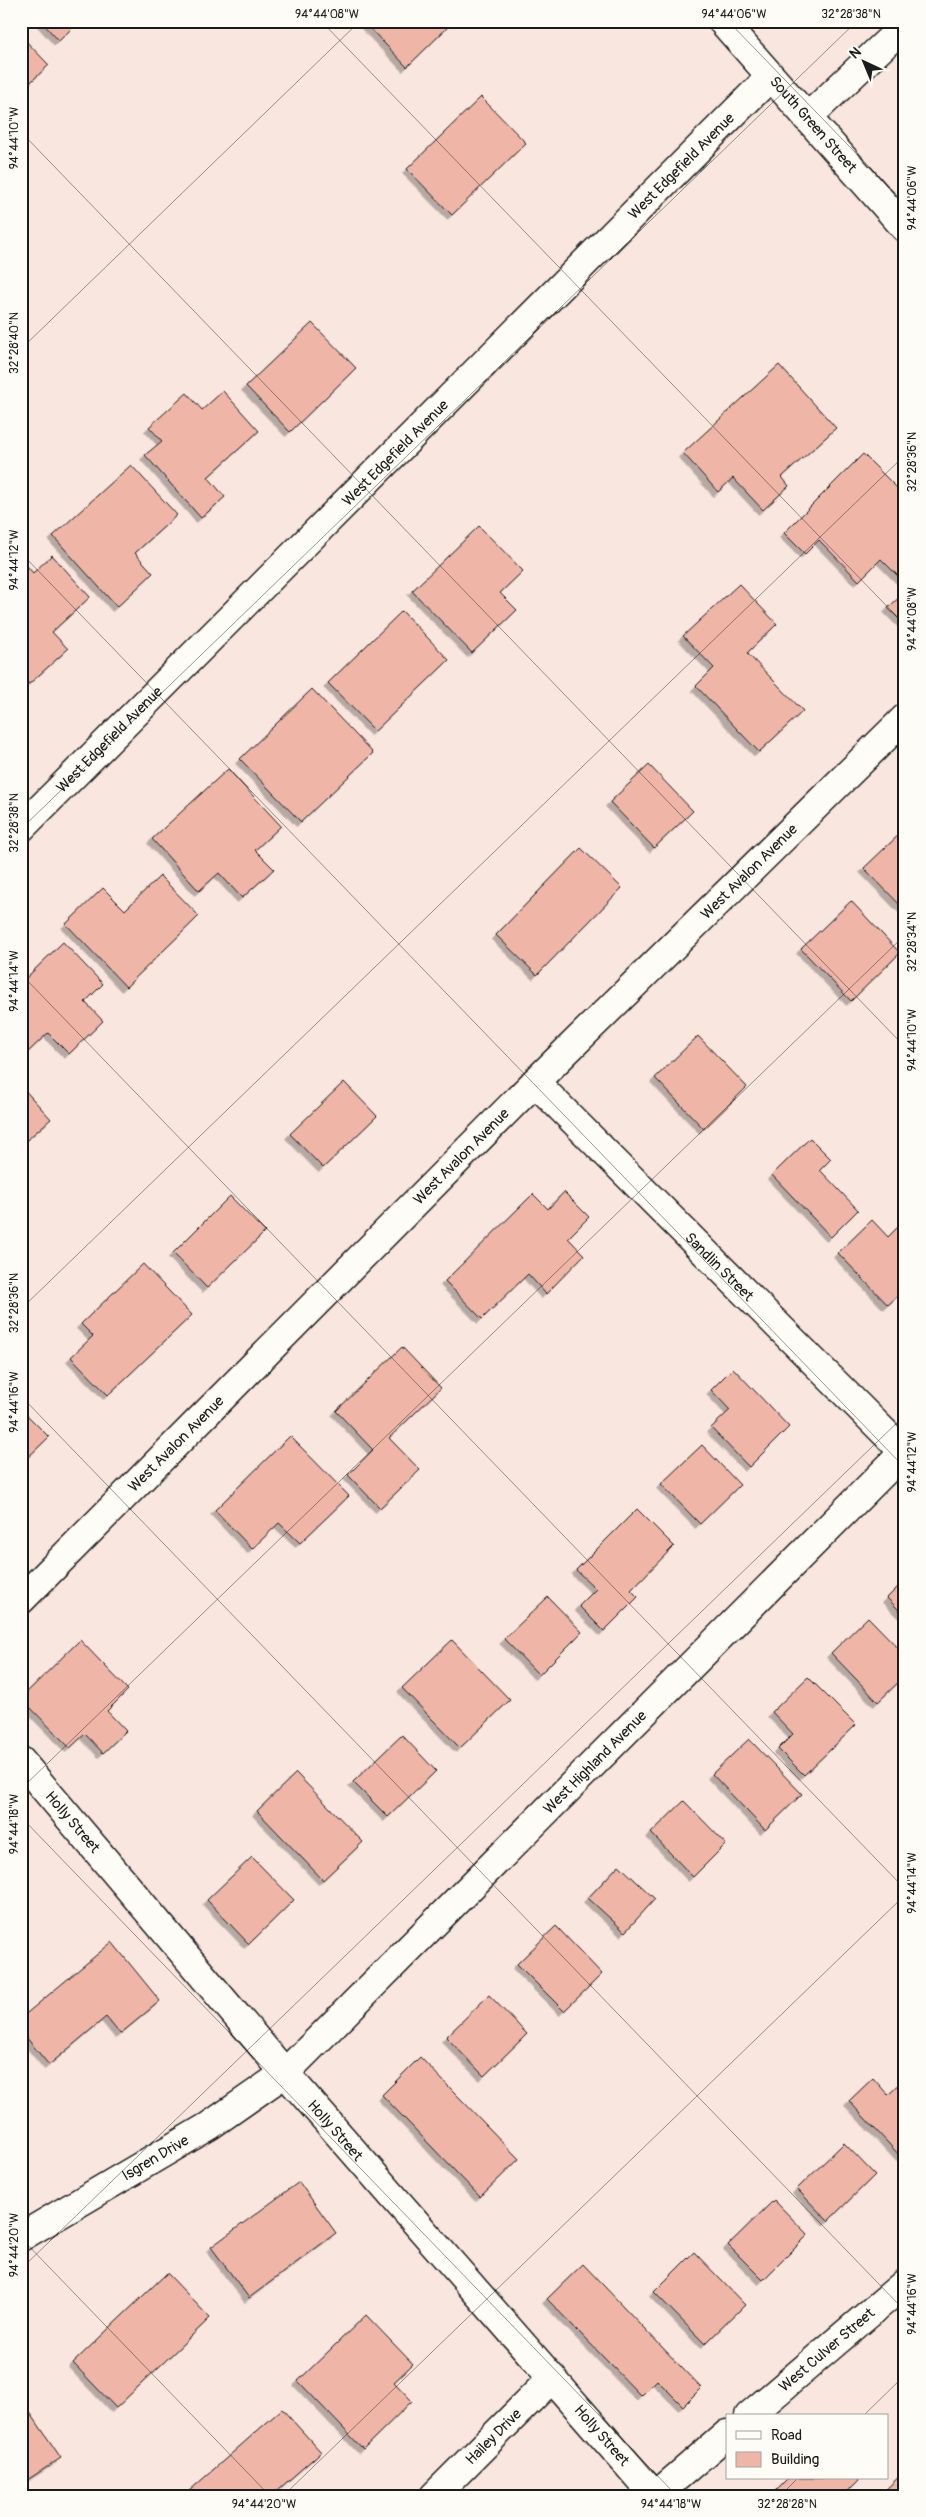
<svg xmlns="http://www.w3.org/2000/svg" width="926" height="2517" viewBox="0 0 926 2517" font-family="Pangolin,sans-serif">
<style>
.building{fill:#efb6a8;stroke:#1c1c1c;filter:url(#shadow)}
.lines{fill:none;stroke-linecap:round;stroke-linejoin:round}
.street-casing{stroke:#1c1c1c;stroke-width:31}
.secondary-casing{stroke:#1c1c1c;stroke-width:31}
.street{stroke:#fdfcf7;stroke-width:28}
.secondary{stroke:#fdfcf7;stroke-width:28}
.ticks{fill:none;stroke:#1c1c1c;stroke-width:1;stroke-opacity:0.45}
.labels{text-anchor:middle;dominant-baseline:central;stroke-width:4.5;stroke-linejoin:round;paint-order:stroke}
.street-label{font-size:15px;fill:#1c1c1c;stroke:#fdfcf7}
.neatline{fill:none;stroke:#1c1c1c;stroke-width:2}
.ticks-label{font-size:12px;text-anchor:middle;fill:#1c1c1c}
</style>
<defs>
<filter id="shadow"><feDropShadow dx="-4.5" dy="4.5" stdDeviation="0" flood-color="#0004"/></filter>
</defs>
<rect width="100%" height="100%" fill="#f9e7df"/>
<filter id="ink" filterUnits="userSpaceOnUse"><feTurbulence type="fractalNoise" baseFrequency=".02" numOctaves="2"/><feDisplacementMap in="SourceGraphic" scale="10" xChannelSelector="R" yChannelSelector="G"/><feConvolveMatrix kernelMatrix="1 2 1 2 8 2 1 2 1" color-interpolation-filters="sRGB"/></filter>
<g filter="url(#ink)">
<path class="building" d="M41 21H79L59 41Z
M363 21H446L450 25 407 67Z
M21 36 49 65 21 91Z
M481 97 526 143 452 215 407 169Z
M312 323 356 368 290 432 246 386Z
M779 365 836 428 782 477 789 486 763 510 733 478 718 492 683 453Z
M223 391 259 431 208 477 225 497 201 518 145 455 162 441 149 427 187 393 202 410Z
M863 454 905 496V583L881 559 859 581 819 540 805 554 784 533Z
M131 465 177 515 135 553 153 573 117 607 53 536Z
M479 526 523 571 500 593 517 610 472 653 412 591Z
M52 555 90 597 52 632 68 649 29 684 21 676V559L33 573Z
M739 584 777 624 747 653 803 711 759 752 696 686 714 668 683 636Z
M905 592V625L888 608Z
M402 611 449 660 375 731 328 683Z
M312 689 373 753 301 822 240 759Z
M649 765 693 811 654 848 610 802Z
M228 769 281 826 255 850 274 869 242 898 219 873 199 891 152 839Z
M905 829V910L864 868Z
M581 848 622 888 537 975 496 935Z
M160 876 199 916 126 987 66 924 103 888 125 910Z
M851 901 900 953 851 1001 801 949Z
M63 942 103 984 85 1002 103 1021 69 1054 48 1033 27 1053 21 1048V983Z
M698 1036 747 1087 704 1129 655 1078Z
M344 1082 377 1116 323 1168 290 1134Z
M21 1086 51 1119 21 1145Z
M810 1138 831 1159 820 1170 858 1210 831 1237 772 1175Z
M564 1192 589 1217 568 1238 584 1255 546 1294 528 1274 482 1319 445 1281 533 1194 548 1209Z
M230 1196 265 1232 207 1288 173 1253Z
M872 1220 888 1237 903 1222 905 1223V1289L888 1305 838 1253Z
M143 1264 192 1315 108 1395 71 1357 93 1336 81 1324Z
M402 1347 441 1388 389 1438 420 1470 380 1508 348 1475 373 1450 336 1411Z
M733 1368 789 1427 749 1467 711 1428 730 1410 711 1390Z
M21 1409 49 1437 21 1464Z
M290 1436 349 1496 300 1543 279 1523 252 1549 215 1510Z
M702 1445 740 1485 700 1524 661 1484Z
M637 1509 674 1546 631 1590 638 1597 604 1631 579 1606 596 1589 576 1570Z
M905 1580V1616L887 1598Z
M548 1597 582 1632 539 1675 504 1639Z
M868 1617 905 1655V1676L878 1702 831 1653Z
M80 1640 128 1690 107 1711 126 1731 103 1753 85 1734 70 1748 21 1698Z
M452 1640 510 1700 460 1748 402 1688Z
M808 1677 856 1725 804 1775 778 1749 793 1734 772 1712Z
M402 1735 436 1771 388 1817 353 1782Z
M749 1739 802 1794 765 1830 712 1774Z
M296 1773 363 1842 323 1880 257 1811Z
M684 1801 726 1844 693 1877 651 1833Z
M252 1857 294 1900 249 1944 207 1900Z
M619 1865 655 1899 625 1932 588 1898Z
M556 1926 602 1974 564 2011 517 1964Z
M112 1942 160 2001 120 2034 106 2017 49 2065 21 2031V2018Z
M489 1995 527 2034 484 2076 446 2037Z
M420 2057 519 2159 480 2197 382 2095Z
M873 2078 888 2095 905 2079V2154L901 2157 849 2101Z
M844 2143 875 2175 828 2221 797 2189Z
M299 2182 336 2233 249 2298 211 2247Z
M774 2200 808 2235 763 2280 728 2245Z
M694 2252 745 2305 705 2344 654 2292Z
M583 2264 701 2388 683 2406 657 2380 641 2396 547 2299Z
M167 2273 210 2318 116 2408 73 2363Z
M366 2315 413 2364 394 2382 412 2401 363 2449 298 2381Z
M25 2405 61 2458 21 2484V2408Z
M282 2409 321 2452 271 2496H191L188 2492Z
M903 2473 905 2496H879Z
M789 2478H861L843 2496H771Z"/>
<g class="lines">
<defs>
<g id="street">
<path d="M807 118 905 25"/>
<path id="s1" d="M21 828 770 77"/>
<path id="s2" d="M535 1082 905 1453"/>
<path id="s3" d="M21 1600 535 1082 905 718"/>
<path id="s4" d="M21 1761 285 2073 655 2496"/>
<path id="s5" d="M21 2237 209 2126 285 2073 904 1452"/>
<path id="s6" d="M749 2416 905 2283"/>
<path id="s7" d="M434 2496 552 2378"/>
<path d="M655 2496 727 2434"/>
</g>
<g id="secondary">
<path id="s8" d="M722 21 905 228"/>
</g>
</defs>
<use href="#street" class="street-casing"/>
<use href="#secondary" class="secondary-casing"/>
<use href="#street" class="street"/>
<use href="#secondary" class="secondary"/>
</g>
</g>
<path class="ticks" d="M321 21 905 625M728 21 905 204M21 132 905 1047M21 349 360 21M21 553 905 1468M21 829 857 21M21 974 905 1889M21 1309 905 455M21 1396 905 2311M21 1789 905 935M21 1817 677 2496M21 2238 270 2496M21 2269 905 1415M863 2416 905 2375M283 2496 905 1895M780 2496 798 2478"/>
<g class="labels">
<g class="street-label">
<text stroke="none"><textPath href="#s8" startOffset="138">South Green Street</textPath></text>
<text stroke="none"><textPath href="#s1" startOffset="935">West Edgefield Avenue</textPath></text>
<text stroke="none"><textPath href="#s1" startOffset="530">West Edgefield Avenue</textPath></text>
<text stroke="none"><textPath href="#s1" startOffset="125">West Edgefield Avenue</textPath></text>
<text stroke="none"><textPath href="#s3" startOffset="1030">West Avalon Avenue</textPath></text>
<text stroke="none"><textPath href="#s3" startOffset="625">West Avalon Avenue</textPath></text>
<text stroke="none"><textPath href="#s2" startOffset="261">Sandlin Street</textPath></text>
<text stroke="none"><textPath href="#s3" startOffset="220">West Avalon Avenue</textPath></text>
<text stroke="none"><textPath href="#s5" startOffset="750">West Highland Avenue</textPath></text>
<text stroke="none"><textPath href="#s4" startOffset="80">Holly Street</textPath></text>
<text stroke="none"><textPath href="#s4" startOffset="485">Holly Street</textPath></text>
<text stroke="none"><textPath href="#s5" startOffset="156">Isgren Drive</textPath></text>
<text stroke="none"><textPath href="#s6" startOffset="102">West Culver Street</textPath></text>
<text stroke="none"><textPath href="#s4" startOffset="890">Holly Street</textPath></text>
<text stroke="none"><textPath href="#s7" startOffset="84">Hailey Drive</textPath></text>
</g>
</g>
<rect width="926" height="2517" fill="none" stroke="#fdfcf7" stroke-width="55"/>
<rect x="726" y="2414" width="162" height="65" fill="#fdfcf7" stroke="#a3a29f"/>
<rect x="736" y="2431" width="25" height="8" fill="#fdfcf7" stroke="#a3a29f"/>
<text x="771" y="2440" font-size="15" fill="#1c1c1c">Road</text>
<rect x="736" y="2452" width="25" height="15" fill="#efb6a8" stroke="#a3a29f"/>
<text x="771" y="2464" font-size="15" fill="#1c1c1c">Building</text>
<g transform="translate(864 62) rotate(316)" stroke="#fdfcf7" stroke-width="4" paint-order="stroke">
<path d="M0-4L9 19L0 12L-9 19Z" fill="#1c1c1c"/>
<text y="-8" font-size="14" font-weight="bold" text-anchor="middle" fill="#1c1c1c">N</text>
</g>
<rect x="28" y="28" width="870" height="2462" class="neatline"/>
<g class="ticks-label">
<text x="327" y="18">94°44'08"W</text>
<text x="734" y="18">94°44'06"W</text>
<text x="851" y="18">32°28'38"N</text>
<text transform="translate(14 138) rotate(-90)" y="4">94°44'10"W</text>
<text transform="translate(912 198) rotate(-90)" y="4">94°44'06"W</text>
<text transform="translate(14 343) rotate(-90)" y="4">32°28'40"N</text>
<text transform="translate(912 462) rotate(-90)" y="4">32°28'36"N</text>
<text transform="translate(14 560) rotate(-90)" y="4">94°44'12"W</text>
<text transform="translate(912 619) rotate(-90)" y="4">94°44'08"W</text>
<text transform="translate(14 823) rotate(-90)" y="4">32°28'38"N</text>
<text transform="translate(912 942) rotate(-90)" y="4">32°28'34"N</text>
<text transform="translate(14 981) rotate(-90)" y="4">94°44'14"W</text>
<text transform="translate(912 1040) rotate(-90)" y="4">94°44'10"W</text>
<text transform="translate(14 1303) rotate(-90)" y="4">32°28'36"N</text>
<text transform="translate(14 1402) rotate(-90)" y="4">94°44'16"W</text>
<text transform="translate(912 1462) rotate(-90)" y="4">94°44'12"W</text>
<text transform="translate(14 1824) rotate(-90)" y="4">94°44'18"W</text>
<text transform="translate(912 1883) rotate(-90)" y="4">94°44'14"W</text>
<text transform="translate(14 2245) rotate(-90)" y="4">94°44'20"W</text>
<text transform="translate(912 2304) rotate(-90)" y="4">94°44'16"W</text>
<text x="264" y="2508">94°44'20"W</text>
<text x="671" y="2508">94°44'18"W</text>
<text x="787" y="2508">32°28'28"N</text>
</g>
</svg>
